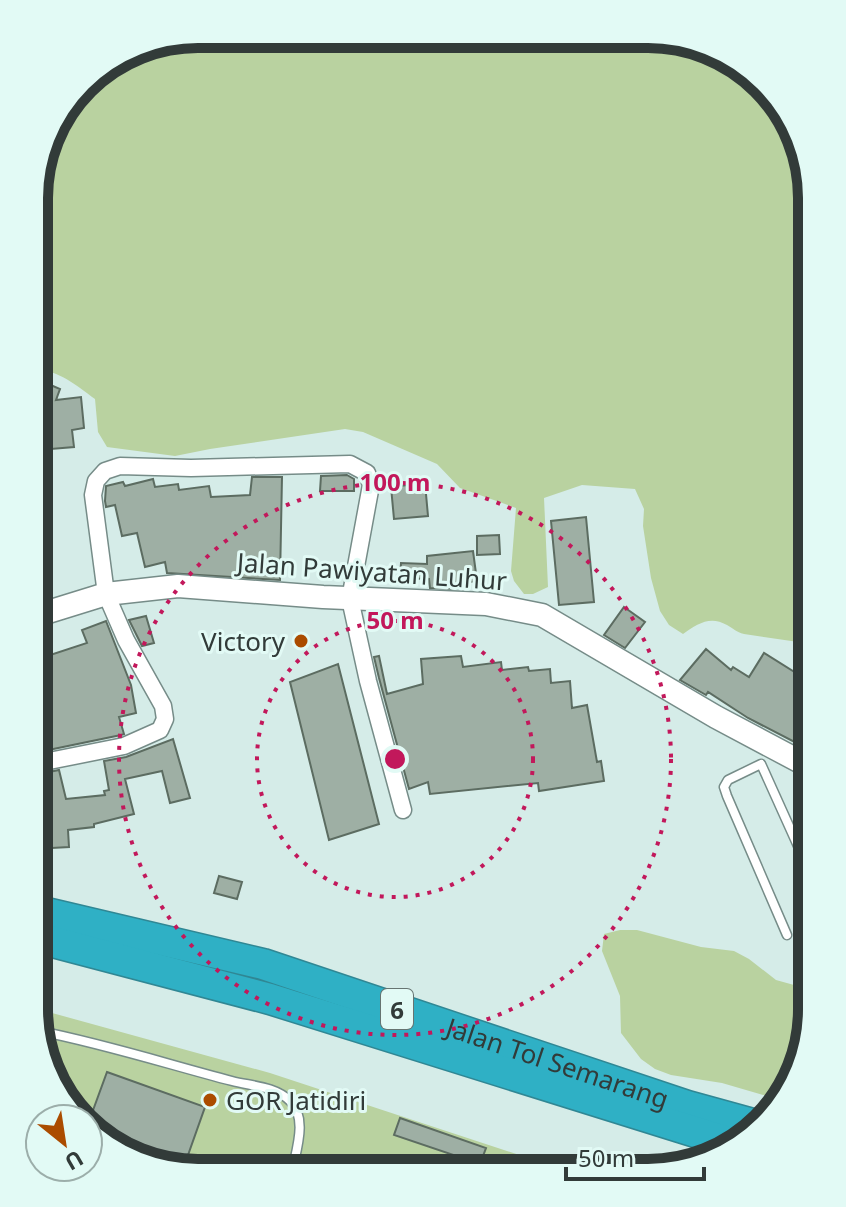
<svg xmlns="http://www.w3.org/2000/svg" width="846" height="1207" viewBox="0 0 846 1207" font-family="'Noto Sans',sans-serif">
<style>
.green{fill:#b9d2a0}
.building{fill:#9eafa4;stroke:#5c6c61;stroke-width:2}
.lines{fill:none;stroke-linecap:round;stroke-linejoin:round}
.service-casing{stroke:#768c88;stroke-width:11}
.minor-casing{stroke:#768c88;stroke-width:19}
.secondary-casing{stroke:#768c88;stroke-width:25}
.motorway-casing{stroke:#308794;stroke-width:33}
.service{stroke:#fff;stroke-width:8}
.minor{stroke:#fff;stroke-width:16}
.secondary{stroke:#fff;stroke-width:22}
.motorway{stroke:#2fb0c5;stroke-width:30}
.ring{fill:none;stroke:#c2185b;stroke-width:4;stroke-dasharray:4 8}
.poi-dot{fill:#ab4c00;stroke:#e2faf5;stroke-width:3}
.labels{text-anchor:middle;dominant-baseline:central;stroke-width:6;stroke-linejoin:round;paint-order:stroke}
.shield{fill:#e2faf5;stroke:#677471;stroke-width:2}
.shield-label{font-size:24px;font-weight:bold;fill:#323b39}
.street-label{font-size:26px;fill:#323b39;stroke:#e2faf5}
.poi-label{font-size:26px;fill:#323b39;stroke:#e2faf5;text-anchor:end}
.rim{fill:none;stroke:#323b39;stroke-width:10}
.centre{fill:#c2185b;stroke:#e2faf5;stroke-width:4}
.ring-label{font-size:24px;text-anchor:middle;font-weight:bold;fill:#c2185b;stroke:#e2faf5;stroke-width:6;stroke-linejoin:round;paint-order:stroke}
</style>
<rect width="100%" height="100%" fill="#d5ece8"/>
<path class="green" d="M670 35 747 68 795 126 812 198V644L744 634C736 632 734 629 727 625 710 615 697 624 683 634L669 625 660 611 651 578 643 526 644 509 635 489 582 485 544 498 548 587 533 594H524L514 581 511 571 516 508 460 488 437 464 363 432 345 429 210 449 175 456 107 447 98 432 95 399C76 385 60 371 35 369V176L56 116 90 74 145 43Z
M620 930H637L701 947 734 951 749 959 776 980 812 990V1020L784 1101 722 1083 671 1075 655 1069 641 1059 621 1033 620 996 602 951 604 934Z
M34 1008 270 1073 574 1173 177 1172 107 1145 88 1124V1119H84L51 1081Z"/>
<path class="building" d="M46 383 60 389 56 400 81 397 84 428 72 430 74 447 51 449 43 407 37 405Z
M347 475 354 479V491H320L321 476Z
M252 477H282L280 580 167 573 165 562 145 567 137 533 122 536 115 505 106 507 105 501 106 486 123 482 125 486 153 479 155 487 178 484 179 490 209 486 211 497 250 495Z
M425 483 428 516 394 519 391 487Z
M586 517 594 602 559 605 551 521Z
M499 535 500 554 477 555V536Z
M473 551 477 581 457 584 458 589 430 588 429 579 400 578 401 563 427 564V556Z
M624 607 645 622 625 648 604 635Z
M146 616 154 643 142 646 129 620Z
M106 621 131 685 136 713 119 717 124 734 121 735 34 753 35 660 87 643 82 630Z
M706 649 731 670 733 667 749 677 764 653 812 683V751L748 718 708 692 706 695 680 680Z
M379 656 387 694 423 684 421 659 461 656 463 667 501 662 502 670 528 667 529 671 550 669 551 683 570 681 572 708 587 705 597 762 601 761 604 781 539 791 538 783 430 794 428 782 409 789 379 678 374 657Z
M338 664 379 824 329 840 290 682Z
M173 739 190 798 170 803 162 771 125 779 134 814 94 824V827L68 830 69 847 52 848V836L34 838V807L46 806 39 774 59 770 66 799 105 795 104 791 109 790 104 761 126 757Z
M219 876 242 882 237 899 214 893Z
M107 1072 205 1107 182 1172 106 1145 88 1124Z
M400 1118 486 1148 480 1164 394 1135Z"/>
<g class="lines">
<defs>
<path id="service" d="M802 770 812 794
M787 935 727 796 724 787 728 780 761 764 812 877
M39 1031C105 1044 167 1064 232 1081 251 1086 275 1086 290 1101 308 1118 296 1150 292 1172"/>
<path id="minor" d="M34 764 124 746 160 730 165 719 163 706 126 640 106 594 93 495 96 481 105 471 120 466 191 468 350 464 367 473 371 485 350 599 368 681 403 810"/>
<path id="secondary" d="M35 616 106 594 178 586 323 597 486 604 542 615 716 717 812 768"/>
<g id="motorway">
<path id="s1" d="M34 910 263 964 687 1106 756 1125"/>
<path d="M34 937 270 999 734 1144"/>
</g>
</defs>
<use href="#service" class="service-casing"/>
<use href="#minor" class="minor-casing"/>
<use href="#secondary" class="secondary-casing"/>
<use href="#motorway" class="motorway-casing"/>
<use href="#service" class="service"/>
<use href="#minor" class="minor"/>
<use href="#secondary" class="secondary"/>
<use href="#motorway" class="motorway"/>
</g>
<g class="ring">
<circle cx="395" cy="759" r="138"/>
<circle cx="395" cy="759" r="276"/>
</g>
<g class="poi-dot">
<circle cx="301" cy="641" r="8"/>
<circle cx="210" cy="1100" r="8"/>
</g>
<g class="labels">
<rect class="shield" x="381" y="989" width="32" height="40" rx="6"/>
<g class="shield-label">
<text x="397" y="1009">6</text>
</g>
<g class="street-label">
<text transform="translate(372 571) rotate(4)">Jalan Pawiyatan Luhur</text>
<text stroke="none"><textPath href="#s1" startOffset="546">Jalan Tol Semarang</textPath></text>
</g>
<g class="poi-label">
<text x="285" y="641">Victory</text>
<text x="226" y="1100" text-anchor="start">GOR Jatidiri</text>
</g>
</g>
<path d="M0 0H846V1207H0ZM198 48H648A150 150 0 0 1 798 198V1009A150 150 0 0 1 648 1159H198A150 150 0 0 1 48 1009V198A150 150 0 0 1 198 48Z" fill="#e2faf5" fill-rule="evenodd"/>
<path class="rim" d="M198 48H648A150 150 0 0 1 798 198V1009A150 150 0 0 1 648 1159H198A150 150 0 0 1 48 1009V198A150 150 0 0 1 198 48Z"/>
<circle cx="395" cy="759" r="12" class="centre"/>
<g class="ring-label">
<text x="395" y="491">100 m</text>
<text x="395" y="629">50 m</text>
</g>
<g transform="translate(64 1143) rotate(150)"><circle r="38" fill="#e2faf5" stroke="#9caeaa" stroke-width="2"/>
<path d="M0-6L14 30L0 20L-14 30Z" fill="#ab4c00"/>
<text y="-12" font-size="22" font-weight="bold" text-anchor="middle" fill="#323b39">U</text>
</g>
<path d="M566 1167v12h138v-12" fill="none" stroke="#323b39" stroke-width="4"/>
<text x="578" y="1167" font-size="24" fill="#323b39" stroke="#e2faf5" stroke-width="6" paint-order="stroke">50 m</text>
</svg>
